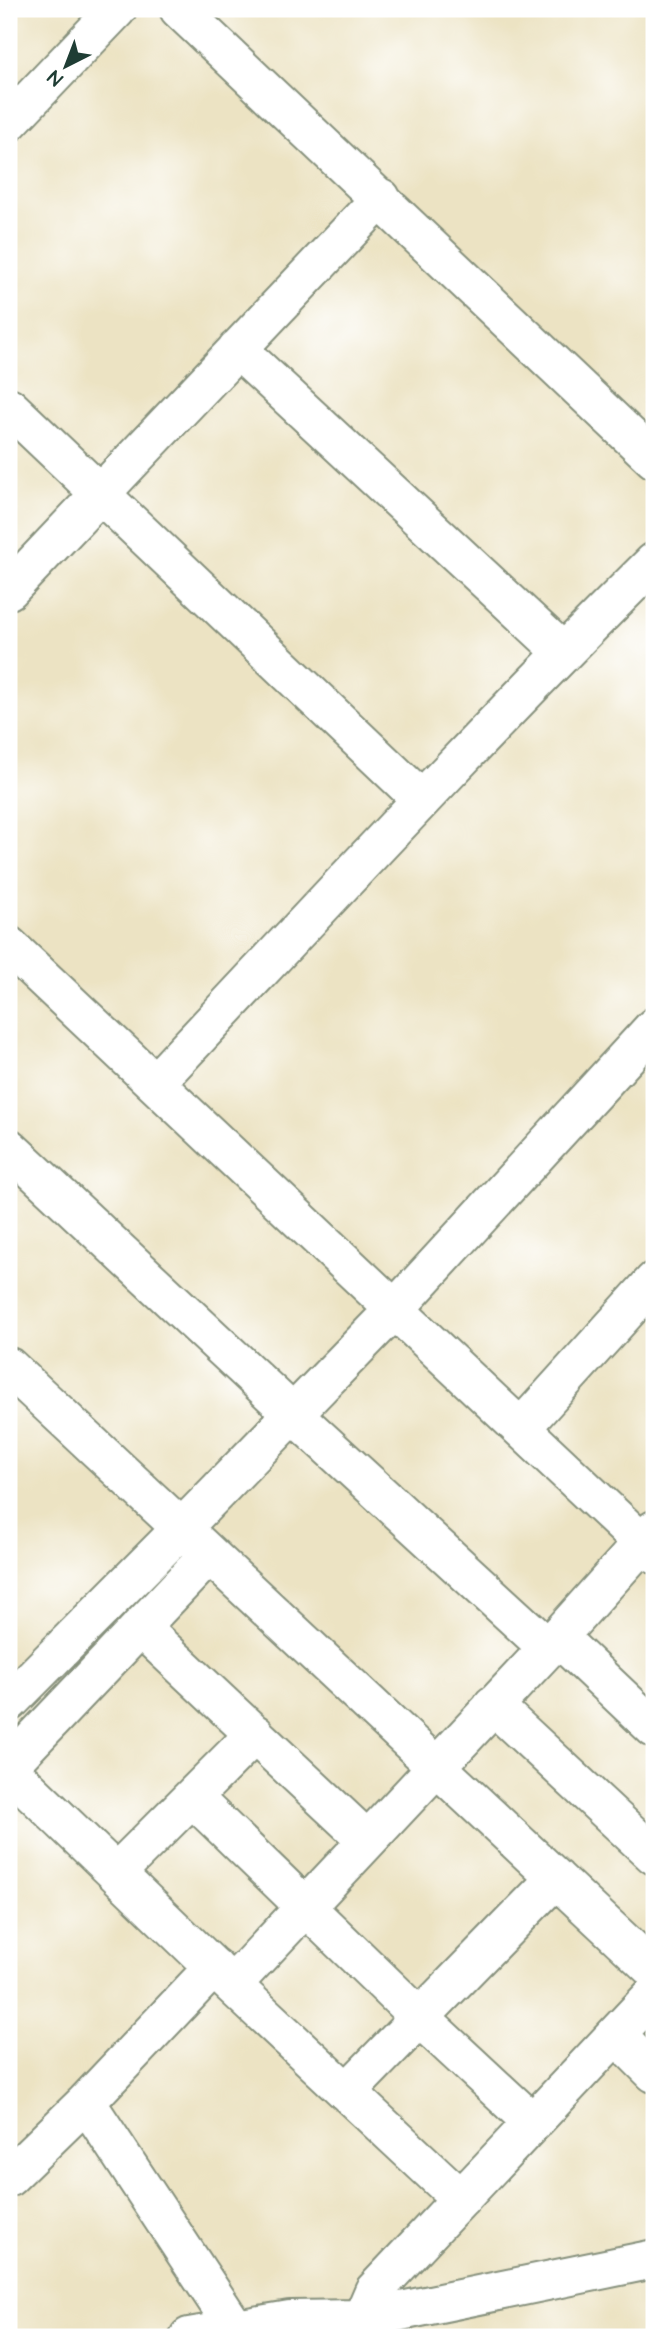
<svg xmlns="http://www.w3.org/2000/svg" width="663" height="2346" viewBox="0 0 663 2346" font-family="'Architects Daughter',sans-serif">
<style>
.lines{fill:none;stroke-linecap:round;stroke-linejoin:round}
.street-casing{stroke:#86907c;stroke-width:42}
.secondary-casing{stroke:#86907c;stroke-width:42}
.street{stroke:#fff;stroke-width:38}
.secondary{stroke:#fff;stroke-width:38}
</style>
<rect width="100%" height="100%" fill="#fff"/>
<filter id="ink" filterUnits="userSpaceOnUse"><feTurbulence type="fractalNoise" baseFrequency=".0143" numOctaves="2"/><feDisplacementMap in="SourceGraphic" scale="14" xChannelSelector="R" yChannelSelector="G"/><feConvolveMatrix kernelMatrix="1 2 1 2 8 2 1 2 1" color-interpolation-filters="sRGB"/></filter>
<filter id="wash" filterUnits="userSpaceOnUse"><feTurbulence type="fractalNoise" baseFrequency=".00686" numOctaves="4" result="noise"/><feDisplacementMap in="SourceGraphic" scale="28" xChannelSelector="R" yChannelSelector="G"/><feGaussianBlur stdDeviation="1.57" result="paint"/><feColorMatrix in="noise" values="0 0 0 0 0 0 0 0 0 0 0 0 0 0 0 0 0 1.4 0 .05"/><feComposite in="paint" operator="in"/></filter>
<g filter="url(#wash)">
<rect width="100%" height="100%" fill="#ece3c3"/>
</g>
<g filter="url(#ink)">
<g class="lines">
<defs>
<path id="street" d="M179 9 654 459
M9 122 117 9
M237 349 563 652
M9 407 421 799
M9 590 381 198
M9 946 654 1554
M155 1083C320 908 483 731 654 562
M9 1148 292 1413 548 1648
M9 1367 654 1970
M522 1427 654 1281
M140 1627 367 1840
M558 1637 654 1728
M9 1702 181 1529 395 1309 654 1027
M493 1705 654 1855
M9 1765 209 1555
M9 1770 232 1985 461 2199
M192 1797 420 2018 533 2123
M116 1873 255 1734
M232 1985 548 1648 654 1530
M616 2035 654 2073
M347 2092 556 1878
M86 2102 235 2328
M9 2177 86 2102 214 1967
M362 2319 374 2291 654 1994"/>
<path id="secondary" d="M189 2337 290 2320 362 2319 654 2259"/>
</defs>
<use href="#street" class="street-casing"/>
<use href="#secondary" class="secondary-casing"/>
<use href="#street" class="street"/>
<use href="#secondary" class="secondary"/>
</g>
</g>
<rect width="663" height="2346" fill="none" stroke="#fff" stroke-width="35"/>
<g transform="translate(66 66) rotate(222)" stroke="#ffffff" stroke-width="5" paint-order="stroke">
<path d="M0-5L12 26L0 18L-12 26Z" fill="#1f3d34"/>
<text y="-10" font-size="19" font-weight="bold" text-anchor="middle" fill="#1f3d34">N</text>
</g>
</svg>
